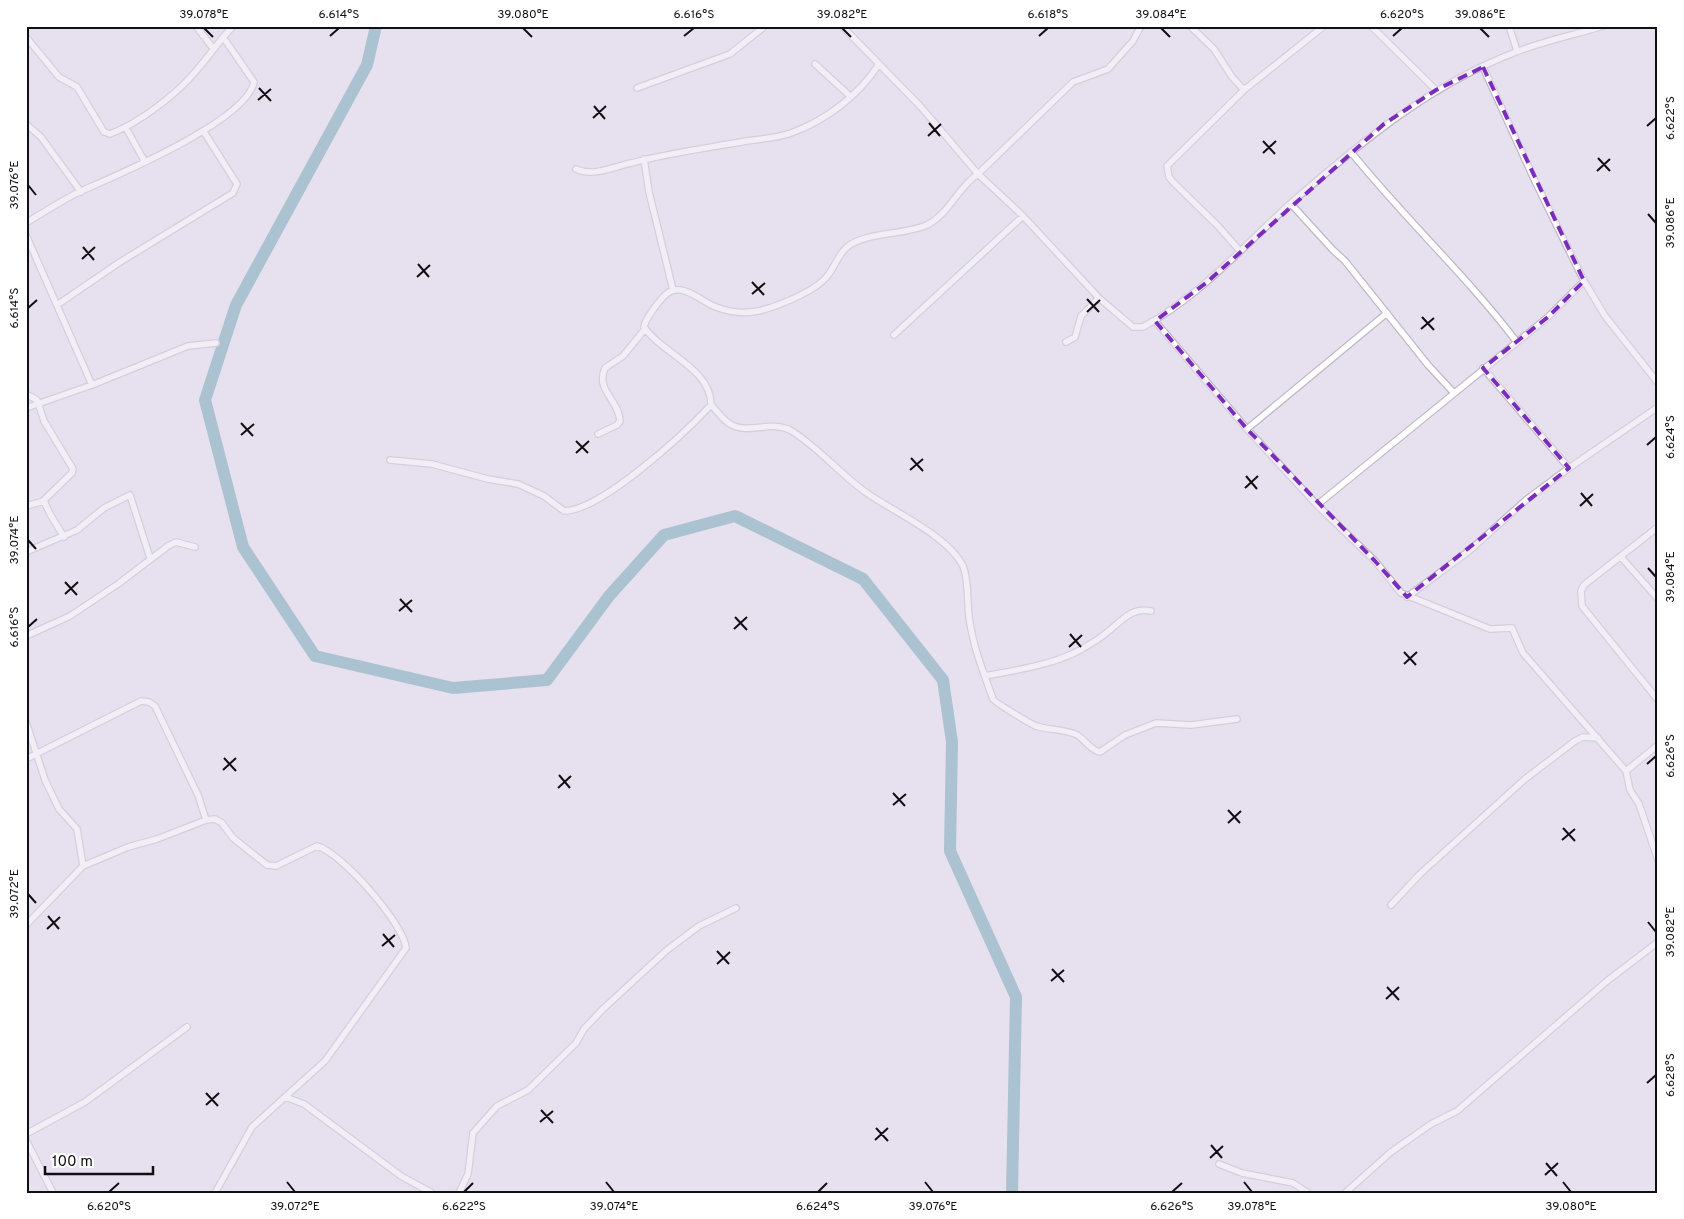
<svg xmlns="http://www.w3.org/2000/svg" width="1684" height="1219" viewBox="0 0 1684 1219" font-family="Overpass,sans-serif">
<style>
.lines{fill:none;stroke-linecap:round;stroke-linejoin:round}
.river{stroke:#629ead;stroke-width:12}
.street-casing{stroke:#bfb8c7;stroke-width:8}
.street{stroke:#fff;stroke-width:5.5}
.marked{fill:none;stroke:#7b2cbf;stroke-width:4;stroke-dasharray:10 6;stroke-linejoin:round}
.ticks{fill:none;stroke:#120f14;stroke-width:2}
.neatline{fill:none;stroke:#120f14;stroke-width:2}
.ticks-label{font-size:12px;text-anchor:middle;fill:#120f14}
</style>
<rect width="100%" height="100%" fill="#e7e0ef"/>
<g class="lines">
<path class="river" d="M376 26 367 65 236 305 205 400 243 547 315 656 453 688 547 680 609 596 664 535 735 516 863 579 943 680 952 742 950 851 1016 997 1012 1193"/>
<defs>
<path id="street" d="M196 26 212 47
M842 26 921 107 978 174 1023 216 1099 298 1133 327H1143C1200 296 1244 246 1291 203 1360 143 1429 85 1516 52 1544 41 1574 35 1603 26
M1190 26 1214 49 1232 77 1244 90
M1371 26 1436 90
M1509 26 1517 51
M26 37 59 77 77 87 104 132 110 134C139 123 176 95 196 71 209 56 219 41 233 26
M815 64 851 97
M1483 67 1535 181 1584 281 1605 316 1658 383
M637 88 730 54 765 26
M26 124 41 137 81 192
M126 128 145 162
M1351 152C1403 217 1465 274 1516 341
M644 159 649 192 673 290
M576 169C593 177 613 167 631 163 669 153 708 148 746 141 761 139 778 138 791 133 827 120 859 95 879 64
M1291 204 1333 250 1345 261 1428 365 1454 393
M26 223C44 212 61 201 79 192 115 176 247 121 254 82L223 37
M26 235 92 385
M1240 251 1218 226 1174 183 1169 177 1167 166 1244 90 1324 26
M57 305 120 262 233 193 237 184 204 132
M1155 321 1247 429 1317 505 1375 561 1401 593 1490 629 1512 628 1523 653 1626 771 1630 790 1639 804 1658 860
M894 335 1023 216
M1066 342 1075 337 1081 316 1099 298
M1483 368 1569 468 1658 407
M26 394 37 400 44 421 73 469 72 473 44 500
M711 405C717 411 723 420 730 424 748 435 771 420 790 430 817 446 838 472 864 491 891 511 948 535 963 566 970 583 966 605 970 623 974 649 984 674 993 699 994 702 1031 724 1036 726 1049 730 1062 729 1075 734 1085 738 1089 750 1100 752L1125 735 1156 723 1191 725 1237 719
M26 408 92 385 188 346 216 343
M1247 429 1387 313
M598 434 617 425 620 421C619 400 595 390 605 368L623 356 645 329
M390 460 432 464 488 479 518 484 544 496 564 511C601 511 685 433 711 405 711 368 662 354 644 327 645 320 651 313 655 307 660 301 666 291 675 290 689 288 704 303 716 307 729 312 744 314 758 311 776 307 817 291 828 275 835 266 838 255 847 247 865 232 905 235 927 225 949 214 958 187 978 174L1073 82 1108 69 1133 41 1141 26
M1317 505 1548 317 1584 281
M26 506 44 501 50 514 64 537
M1658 527 1584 585 1581 591 1582 606 1658 700
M26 552 77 530 104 508 130 495 150 558
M1621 557 1658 599
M1407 597 1469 551 1526 500 1569 468
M26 636 70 616 118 584 168 546 176 542 195 547
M985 676C1017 670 1053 665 1082 649 1090 644 1098 640 1105 634 1121 622 1130 607 1151 611
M26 722 45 780 59 809 77 829 83 866
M26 759 141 701 149 702 155 706 198 795 206 820
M1626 771 1658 745
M1391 905 1420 874 1525 779 1575 741 1583 737 1598 738
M26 925 83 866 128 847 157 839 206 820 215 819 222 823 233 838 267 865 276 866 317 846C341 852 404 924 406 948L325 1061 285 1097
M26 1134 85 1102 187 1027
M26 1140 53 1193
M1219 1164 1242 1173 1293 1183 1308 1193
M215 1193 252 1127 285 1097 304 1104 401 1176 432 1193
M459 1193 468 1174 473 1133 497 1106 528 1090 576 1043 584 1029 603 1009 667 950 699 926 736 908
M1345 1193 1391 1152 1431 1124 1457 1111 1607 981 1658 942"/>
</defs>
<use href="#street" class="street-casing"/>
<use href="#street" class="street"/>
</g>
<path d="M0 0H1684V1219H0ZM1483 67 1584 281 1548 317 1483 368 1569 468 1407 597 1375 561 1247 429 1155 321 1206 283 1384 124 1436 90Z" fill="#e7e0ef" fill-opacity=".55" fill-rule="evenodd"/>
<path class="marked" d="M1483 67 1584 281 1548 317 1483 368 1569 468 1407 597 1375 561 1247 429 1155 321 1206 283 1384 124 1436 90Z"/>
<path class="ticks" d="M204 28 213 37M523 28 532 37M842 28 851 37M1161 28 1170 37M1480 28 1489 37M330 36 339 28M684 36 694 28M1039 36 1048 28M1393 36 1402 28M259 88 271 101M258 100 271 89M594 106 605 119M593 118 606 106M929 123 940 136M1647 126 1656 118M928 136 941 124M1263 141 1275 154M1263 153 1276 141M1598 158 1610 171M1597 171 1610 159M28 185 36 195M1648 214 1656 223M83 247 94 260M82 259 95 247M418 264 429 277M417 277 430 265M752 282 764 295M752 294 765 283M1087 299 1099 312M28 308 37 300M1087 312 1100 300M1422 317 1434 330M1421 329 1434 318M241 423 253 436M241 435 254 424M576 441 588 453M1647 445 1656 437M576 453 589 441M911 458 923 471M910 470 923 459M1246 476 1257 489M1245 488 1258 476M1581 493 1592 506M1580 506 1593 494M28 540 36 549M1648 568 1656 577M65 582 77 595M65 594 78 582M400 599 412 612M399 611 412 600M735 617 747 630M28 627 37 619M734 629 747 617M1070 634 1081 647M1069 647 1082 635M1404 652 1416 665M1404 664 1417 652M224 758 236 771M1647 764 1656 756M223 770 236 758M559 775 570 788M558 788 571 776M893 793 905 806M893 805 906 794M1228 810 1240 823M1228 823 1241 811M1563 828 1575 841M1562 840 1575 829M28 894 36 903M48 916 59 929M1648 922 1656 932M47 929 60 917M383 934 394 947M382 946 395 935M717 951 729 964M717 964 730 952M1052 969 1064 982M1051 981 1064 970M1387 987 1399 1000M1386 999 1399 987M1647 1083 1656 1075M206 1093 218 1106M206 1105 219 1093M541 1110 553 1123M540 1122 553 1111M876 1128 888 1141M875 1140 888 1128M1211 1145 1222 1158M1210 1158 1223 1146M1546 1163 1557 1176M1545 1175 1558 1163M287 1182 295 1192M606 1182 614 1192M925 1182 933 1192M1244 1182 1252 1192M1563 1182 1571 1192M109 1192 119 1183M464 1192 473 1183M818 1192 827 1183M1172 1192 1182 1183"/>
<rect width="1684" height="1219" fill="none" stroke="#ffffff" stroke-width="55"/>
<path d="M45 1166v8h108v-8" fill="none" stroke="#120f14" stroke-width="2.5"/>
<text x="52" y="1166" font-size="15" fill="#120f14" stroke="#ffffff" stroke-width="4" paint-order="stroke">100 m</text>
<rect x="28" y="28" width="1628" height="1164" class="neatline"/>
<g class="ticks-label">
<text x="204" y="18">39.078°E</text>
<text x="339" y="18">6.614°S</text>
<text x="523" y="18">39.080°E</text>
<text x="694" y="18">6.616°S</text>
<text x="842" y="18">39.082°E</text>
<text x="1048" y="18">6.618°S</text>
<text x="1161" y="18">39.084°E</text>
<text x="1402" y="18">6.620°S</text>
<text x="1480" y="18">39.086°E</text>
<text transform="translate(1670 118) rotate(-90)" y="4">6.622°S</text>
<text transform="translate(14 185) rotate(-90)" y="4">39.076°E</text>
<text transform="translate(1670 223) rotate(-90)" y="4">39.086°E</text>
<text transform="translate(14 308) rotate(-90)" y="4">6.614°S</text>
<text transform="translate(1670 437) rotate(-90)" y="4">6.624°S</text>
<text transform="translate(14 540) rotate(-90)" y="4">39.074°E</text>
<text transform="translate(1670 577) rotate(-90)" y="4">39.084°E</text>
<text transform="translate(14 627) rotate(-90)" y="4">6.616°S</text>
<text transform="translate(1670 756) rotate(-90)" y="4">6.626°S</text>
<text transform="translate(14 894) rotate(-90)" y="4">39.072°E</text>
<text transform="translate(1670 932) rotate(-90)" y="4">39.082°E</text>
<text transform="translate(1670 1075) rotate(-90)" y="4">6.628°S</text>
<text x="109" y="1210">6.620°S</text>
<text x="295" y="1210">39.072°E</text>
<text x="464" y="1210">6.622°S</text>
<text x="614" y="1210">39.074°E</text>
<text x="818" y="1210">6.624°S</text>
<text x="933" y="1210">39.076°E</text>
<text x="1172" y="1210">6.626°S</text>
<text x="1252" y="1210">39.078°E</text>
<text x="1571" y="1210">39.080°E</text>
</g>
</svg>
